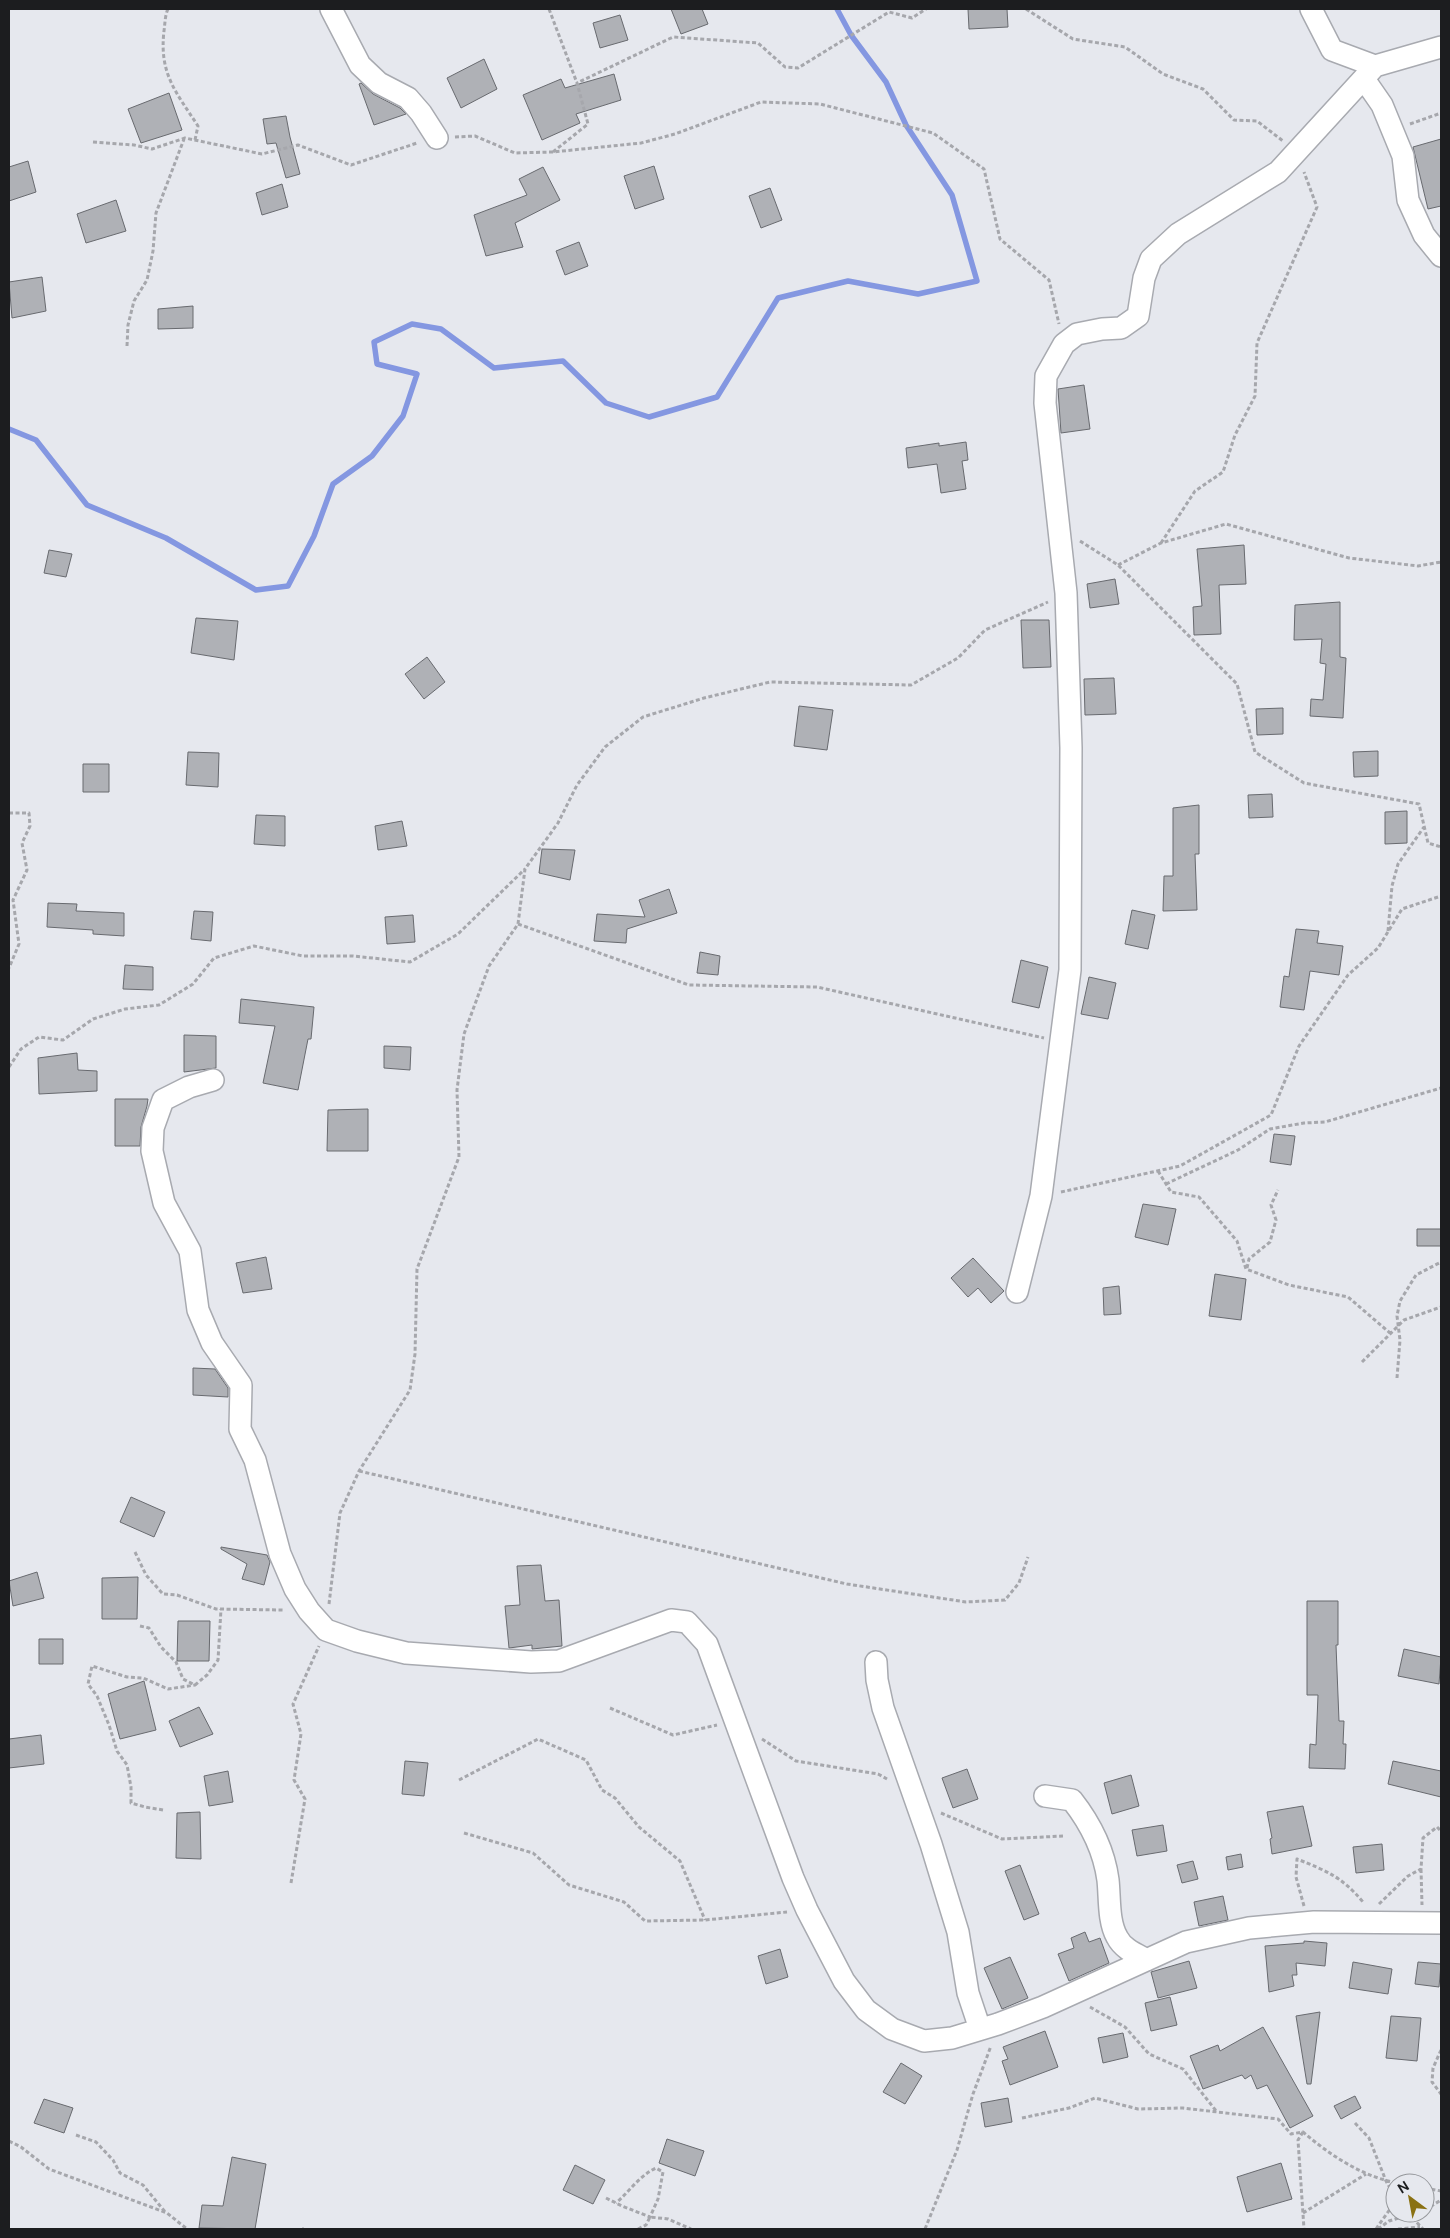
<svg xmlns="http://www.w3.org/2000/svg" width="1450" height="2238" viewBox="0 0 1450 2238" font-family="'DM Sans',sans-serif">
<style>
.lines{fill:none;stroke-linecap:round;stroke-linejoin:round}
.stream{stroke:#8497e1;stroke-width:5.5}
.building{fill:#afb1b6;stroke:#686a6f}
.street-casing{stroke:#a8aab0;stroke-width:24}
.path{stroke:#a6a7ac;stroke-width:3;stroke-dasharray:4 2.5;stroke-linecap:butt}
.street{stroke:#fff;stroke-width:21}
</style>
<rect width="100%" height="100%" fill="#e6e8ee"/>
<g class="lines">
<path class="stream" d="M9 429 36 440 87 505 166 538 256 590 288 586 314 536 333 484 372 456 403 416 417 374 377 364 374 342 412 324 441 329 494 368 563 361 606 403 649 417 717 397 778 298 848 281 918 294 977 281 952 195 906 125 886 82 851 35 837 9"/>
</g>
<path class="building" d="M671 9H702L708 24 681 34Z
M968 9H1007L1008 27 969 29Z
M620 15 628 40 600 48 593 23Z
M484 59 497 89 461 108 447 78Z
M614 74 621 100 576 114 580 123 542 140 523 95 561 79 565 88Z
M361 83 373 94 400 108 406 114 374 125 359 84Z
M169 93 182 130 141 143 128 109Z
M286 116 290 137 300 174 286 178 276 143 267 144 263 119Z
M1441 139V206L1428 209 1413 147Z
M28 161 36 192 9 201V167Z
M654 166 664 199 635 209 624 176Z
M543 167 560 200 515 223 523 247 486 256 474 215 527 195 519 179Z
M282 184 288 207 262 215 256 193Z
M770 188 782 220 761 228 749 196Z
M116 200 126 231 86 243 77 214Z
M579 242 588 266 565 275 556 251Z
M42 277 46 311 12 318 9 282Z
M193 306V328L158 329V309Z
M1084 385 1090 429 1061 433 1058 389Z
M966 442 968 460 962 461 966 489 941 493 937 464 908 468 906 448 939 443V446Z
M1244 545 1246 584 1219 585 1221 634 1194 635 1193 607 1202 606 1197 549Z
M49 550 72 554 66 577 44 573Z
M1115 579 1119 604 1090 608 1087 584Z
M1340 602V657L1346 658 1343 718 1310 716 1311 699 1323 700 1326 664 1320 663 1322 639 1294 640 1295 605Z
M196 618 238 621 234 660 191 653Z
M1021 620H1049L1051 667 1023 668Z
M427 657 445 682 424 699 405 674Z
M1114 678 1116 714 1085 715 1084 679Z
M799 706 833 710 827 750 794 746Z
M1283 708V734L1257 735 1256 709Z
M1378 751V776L1354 777 1353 752Z
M188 752 219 753 218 787 186 785Z
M83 764H109V792H83Z
M1272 794 1273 817 1249 818 1248 795Z
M1199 805V854H1195L1197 910 1163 911 1164 876H1173V808Z
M1407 811V843L1385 844V812Z
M256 815 285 816V846L254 844Z
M402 821 407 846 378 850 375 826Z
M542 849 575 850 570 880 539 873Z
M669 889 677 913 627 929 626 943 594 941 597 914 645 917 639 900Z
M48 903 77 904 76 911 124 913V936L93 934V930L47 927Z
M1132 910 1155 915 1148 949 1125 944Z
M194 911 213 912 211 941 191 939Z
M413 915 415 942 387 944 385 917Z
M1296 929 1319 931 1317 943 1343 946 1339 975 1310 971 1304 1010 1280 1007 1284 976 1289 977Z
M700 952 720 956 718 975 697 973Z
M1021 960 1048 967 1039 1008 1012 1002Z
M125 965 153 967V990L123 989Z
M1089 977 1116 983 1108 1019 1081 1014Z
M241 999 314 1007 311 1039H308L298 1090 263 1083 275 1026 239 1023Z
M184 1035 216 1036V1068L184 1072Z
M384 1046 411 1047 410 1070 384 1068Z
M77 1053 78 1070 97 1071V1091L39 1094 38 1058Z
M115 1099H148L147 1106 141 1127 140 1146H115Z
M368 1109V1151H327L328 1110Z
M1274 1134 1295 1136 1291 1165 1270 1162Z
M1143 1204 1176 1209 1168 1245 1135 1237Z
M1417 1229H1441V1246H1417Z
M266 1257 272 1289 243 1293 236 1263Z
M973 1258 1004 1291 991 1303 978 1288 968 1297 951 1278Z
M1215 1274 1246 1279 1241 1320 1209 1316Z
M1119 1286 1121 1314 1104 1315 1103 1288Z
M193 1368 215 1369 228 1388V1397L193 1395Z
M131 1497 165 1512 154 1537 120 1522Z
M221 1547 267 1555 270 1562 264 1585 242 1579 247 1564 221 1549Z
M541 1565 545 1601 559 1600 562 1646 532 1649V1645L509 1648 505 1606 520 1605 517 1566Z
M37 1572 44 1598 13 1606 9 1581Z
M138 1577 137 1619H102V1578Z
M1307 1601H1338V1645H1336L1339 1721H1344L1343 1744H1346L1345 1769 1309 1768 1310 1744 1316 1745 1318 1695H1307Z
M178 1621H210L209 1661H177Z
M39 1639H63V1664H39Z
M1404 1649 1441 1657 1439 1684 1398 1676Z
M144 1681 156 1730 120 1739 108 1694Z
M199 1707 213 1734 180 1747 169 1721Z
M41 1735 44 1764 9 1768V1739Z
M405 1761 428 1763 424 1796 402 1794Z
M1393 1761 1441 1771V1797L1388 1784Z
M967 1769 978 1799 953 1808 942 1778Z
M228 1771 233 1802 209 1806 204 1776Z
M1131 1775 1139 1806 1112 1814 1104 1783Z
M1303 1806 1312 1846 1272 1854 1270 1839 1272 1838 1267 1812Z
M200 1812 201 1859 176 1858 177 1813Z
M1163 1825 1167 1851 1137 1856 1132 1830Z
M1382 1844 1384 1870 1356 1873 1353 1847Z
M1241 1854 1243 1867 1228 1870 1226 1857Z
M1193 1861 1198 1879 1182 1883 1177 1865Z
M1020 1865 1039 1914 1024 1920 1005 1871Z
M1223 1896 1228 1920 1199 1926 1194 1902Z
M1085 1932 1089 1942 1100 1938 1109 1963 1069 1981 1058 1954 1074 1948 1071 1938Z
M1304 1941 1327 1943 1325 1966 1296 1963 1297 1975H1292L1294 1986 1269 1992 1265 1946 1304 1943Z
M780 1949 788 1977 766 1984 758 1956Z
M1010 1957 1028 1998 1002 2009 984 1968Z
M1189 1961 1197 1988 1158 1998 1151 1972Z
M1353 1962 1392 1969 1388 1994 1349 1988Z
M1418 1962 1441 1964 1439 1987 1415 1984Z
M1170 1997 1177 2025 1151 2031 1145 2003Z
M1320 2012 1311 2084H1307L1296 2016Z
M1391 2016 1421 2018 1417 2061 1386 2058Z
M1263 2027 1313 2116 1290 2128 1267 2085 1257 2089 1251 2075 1245 2079 1242 2075 1203 2089 1190 2056 1218 2045 1220 2051Z
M1045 2031 1058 2067 1010 2085 1002 2061 1008 2059 1003 2047Z
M1123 2033 1128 2057 1103 2063 1098 2038Z
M901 2063 922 2076 905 2104 883 2092Z
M1355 2096 1361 2108 1341 2119 1334 2106Z
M1008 2098 1012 2122 985 2127 981 2103Z
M44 2099 73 2108 64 2133 34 2123Z
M667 2139 704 2151 695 2176 659 2163Z
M232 2157 266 2164 255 2229 199 2228 202 2205 223 2206Z
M1281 2163 1292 2199 1247 2212 1237 2177Z
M575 2165 605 2180 593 2204 563 2190Z"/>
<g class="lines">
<defs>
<path id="street" d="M331 9 360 65 379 83 408 98 421 113 437 138
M1311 9 1332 50 1375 66
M1364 79 1382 105 1403 156 1408 200 1424 235 1441 256
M213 1080 189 1087 163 1100 153 1128 152 1151 164 1203 190 1251 198 1310 212 1343 241 1385 240 1429 255 1460 280 1554 295 1589 309 1611 326 1630 357 1641 406 1653 531 1662 559 1661 671 1620 687 1622 707 1644 793 1878 807 1910 844 1981 866 2010 892 2029 924 2041 952 2038 998 2024 1043 2007 1186 1942 1249 1928 1314 1922 1441 1923
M1017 1292 1041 1196 1070 970 1071 748 1066 593 1045 403 1046 376 1064 344 1077 334 1102 329 1121 328 1138 316 1144 278 1151 259 1178 234 1278 172 1375 66 1441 47
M876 1662 877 1680 883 1708 931 1844 946 1893 958 1932 968 1993 980 2029
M1045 1796 1072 1800C1090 1823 1104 1850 1108 1880 1110 1898 1108 1921 1117 1937 1123 1949 1136 1954 1147 1960"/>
</defs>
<use href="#street" class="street-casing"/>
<path class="path" d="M168 9C165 15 165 24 164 31 159 74 176 92 198 126L195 140
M549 9 577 83
M1026 9 1073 39 1125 47 1163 74 1203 89 1234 120 1257 121 1283 141
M1410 124 1441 113
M455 137 475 136 515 153 553 152 641 143 675 134 761 102 820 104 933 133 984 169 1000 239 1049 280 1059 324
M93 142 134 145 152 149 185 138 262 154 298 145 351 165 417 143
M553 152 588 124 577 83 673 37 758 43 785 67 798 68 889 12 912 18 926 9
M127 346 128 325 134 301 147 280 153 251 156 213 184 139
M1080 541 1118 565 1237 684 1255 752 1304 783 1419 804 1428 843 1441 847
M1161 543 1195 491 1223 472 1235 435 1255 396 1257 343 1317 207 1304 172
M1118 565 1161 543 1226 524 1349 558 1418 566 1441 562
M9 813H29L30 826 22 843 27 870 13 900 19 944 9 968
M518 924 689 985 817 987 1044 1038
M1388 931 1392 886 1398 864 1424 827
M9 1067 21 1049 39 1037 63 1040 93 1019 125 1009 159 1005 193 984 214 958 254 946 303 956H353L410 962 458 934 525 869
M1158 1171 1171 1192 1199 1197 1237 1241 1246 1269 1289 1285 1348 1297 1390 1333
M1166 1184 1238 1150 1270 1129 1304 1123 1325 1122 1441 1088
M1061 1192 1180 1166 1271 1115 1299 1046 1348 975 1378 948 1402 909 1441 896
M1247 1268 1249 1259 1270 1242 1276 1220 1271 1205 1278 1190
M1362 1362 1404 1320 1441 1307
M1397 1378 1400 1340 1397 1316 1400 1301 1416 1275 1441 1262
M359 1471 847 1584 966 1602 1005 1600 1019 1583 1028 1557
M135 1552 146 1575 163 1594 177 1595 216 1609 284 1610
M329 1604 340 1513 359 1471 410 1390 415 1354 417 1269 459 1157 457 1090 464 1034 489 966 518 924 525 869 558 823 577 785 605 747 643 717 704 698 770 682 911 685 958 658 985 630 1048 602
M140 1626 149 1628 161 1647 176 1662 183 1679 195 1685 207 1675 218 1660 221 1609
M610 1708 673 1735 717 1725
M762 1739 796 1761 878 1774 887 1779
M459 1780 538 1739 586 1760 602 1790 615 1798 639 1827 680 1861 705 1920
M163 1810 145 1807 131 1803V1787L127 1765 117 1751 109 1725 97 1696 88 1684 92 1666 127 1677 143 1678 168 1689 195 1685
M941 1813 1002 1839 1063 1836
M464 1833 533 1853 569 1885 624 1902 645 1921 705 1920 787 1912
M1421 1869 1422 1905
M291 1883 305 1799 294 1780 301 1734 293 1704 319 1646
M1379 1904 1408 1876 1421 1869 1423 1838 1437 1827 1441 1831
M1304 1906 1296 1877 1297 1859C1327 1871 1342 1877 1363 1902
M1090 2007 1125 2027 1149 2054 1183 2069 1217 2112
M1441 2050 1433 2068 1432 2082 1441 2094
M1022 2118 1069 2108 1095 2098 1138 2109 1183 2108 1278 2119 1291 2134 1303 2132C1330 2155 1361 2176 1397 2183
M1355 2123 1369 2138 1386 2181 1395 2197
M1303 2132 1298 2140 1304 2229
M76 2135 96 2142 113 2160 120 2173 143 2185 166 2213
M9 2141 21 2147 49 2169 167 2213 187 2229
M1425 2188 1441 2191
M606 2198 622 2206 650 2217 658 2199 663 2172 656 2168C639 2176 630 2191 616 2203
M1425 2210 1441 2200
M1303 2213 1366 2174
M1408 2213 1423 2229
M302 2229H304
M638 2229 646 2225 650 2217 668 2219 691 2229
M925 2229 957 2150 973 2094 991 2046
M1376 2229 1395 2202
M1378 2229 1389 2221 1414 2213
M1398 2229 1420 2227"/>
<use href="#street" class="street"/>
</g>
<rect width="1450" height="2238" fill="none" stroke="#1c1d1f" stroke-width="20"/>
<g transform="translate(1410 2198) rotate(328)"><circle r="24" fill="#e6e8ee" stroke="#95979b"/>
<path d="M0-4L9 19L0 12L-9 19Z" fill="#8a7113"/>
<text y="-8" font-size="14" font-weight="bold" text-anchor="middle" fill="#1c1d1f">N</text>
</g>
</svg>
